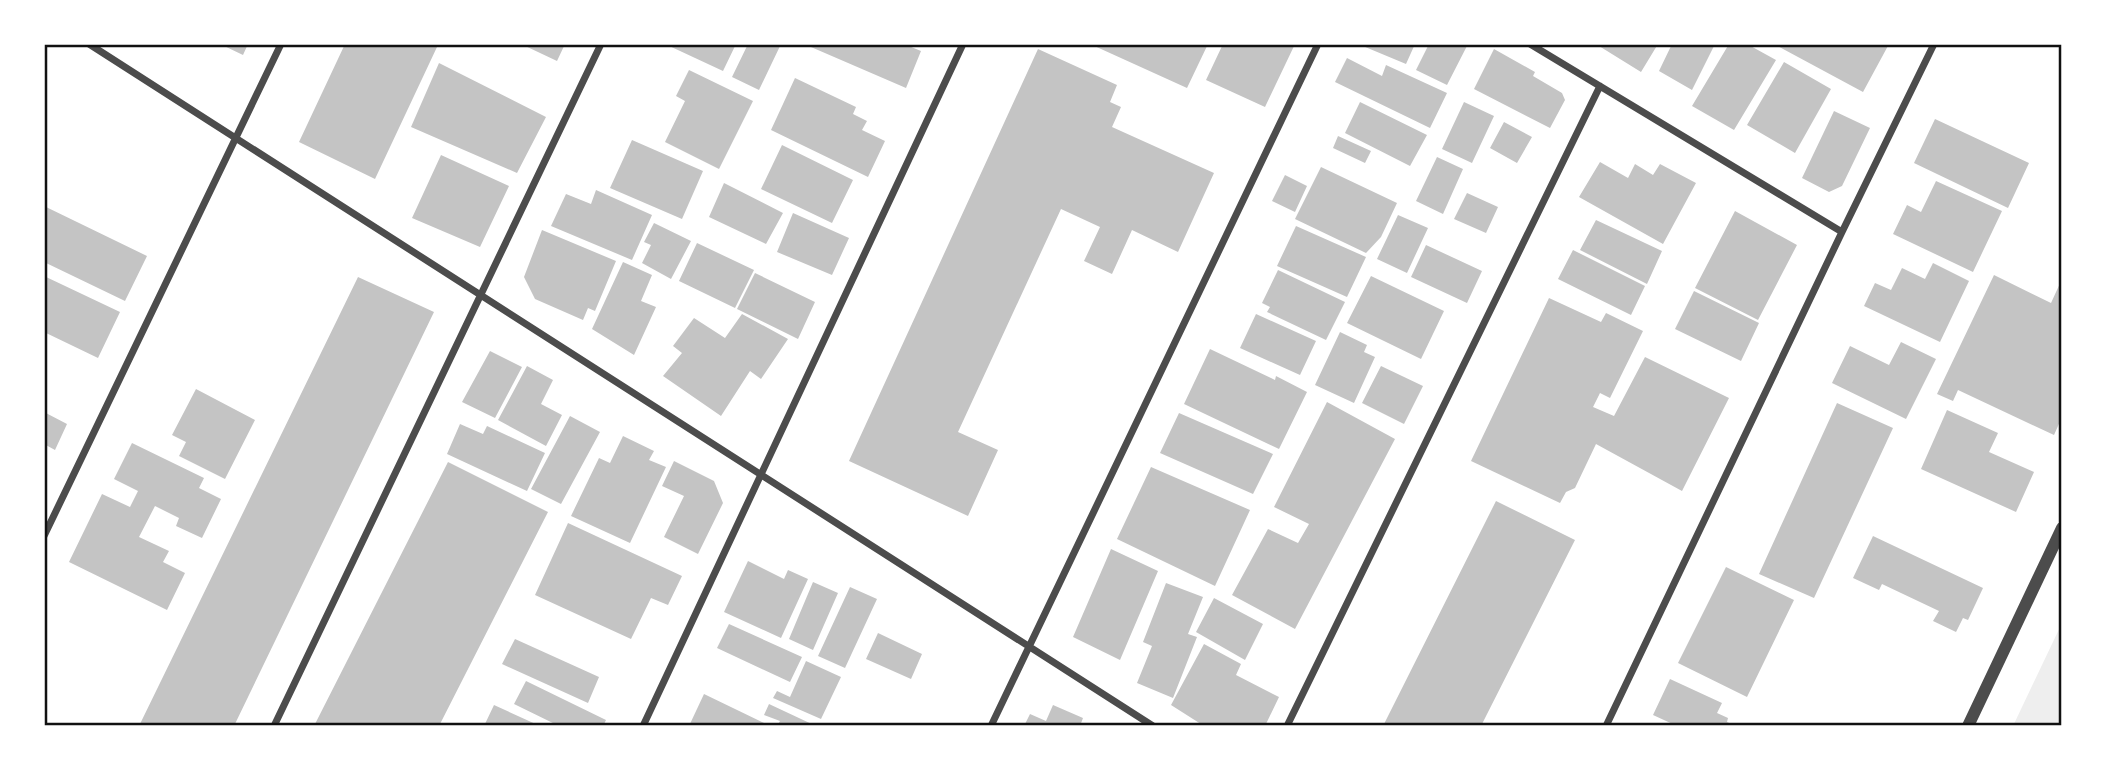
<svg xmlns="http://www.w3.org/2000/svg" width="2106" height="770" viewBox="0 0 2106 770" font-family="'PT Sans Narrow',sans-serif">
<style>
.green{fill:#eee}
.building{fill:#c4c4c4}
.lines{fill:none;stroke-linecap:round;stroke-linejoin:round}
.minor{stroke:#4c4c4c;stroke-width:7}
.tertiary{stroke:#4c4c4c;stroke-width:12}
.neatline{fill:none;stroke:#111;stroke-width:2.5}
</style>
<rect width="100%" height="100%" fill="#fff"/>
<path class="green" d="M2062 623V726H2013Z"/>
<path class="building" d="M220 44H248L243 55Z
M345 44H430L437 47 375 179 299 142Z
M521 44H565L557 61Z
M665 44H736L723 71Z
M748 44H781L759 90 732 77Z
M804 44H904L921 51 906 88Z
M1090 44H1208L1187 88Z
M1223 44H1295L1265 107 1206 80Z
M1358 44H1415L1406 64Z
M1429 44H1468L1447 85 1416 70Z
M1600 44H1658L1641 72 1599 46Z
M1672 44H1715L1692 90 1659 71Z
M1729 44H1747L1776 60 1734 130 1692 106Z
M1774 44H1889L1863 92Z
M1038 49 1117 85 1110 102 1121 107 1112 127 1214 173 1178 252 1132 230 1112 274 1084 261 1100 227 1061 209 958 432 998 450 968 516 849 461Z
M1494 49 1535 72 1533 76 1562 93 1565 100 1550 128 1474 89Z
M1347 58 1382 76 1386 65 1447 93 1430 128 1335 82Z
M1784 62 1831 89 1795 153 1747 125Z
M439 63 546 117 517 173 411 127Z
M689 70 753 101 719 169 665 142 685 101 676 96Z
M795 78 856 107 853 114 867 121 862 130 885 141 868 177 771 130Z
M1360 102 1427 135 1410 166 1345 133Z
M1464 102 1494 116 1472 163 1442 149Z
M1834 111 1870 128 1842 186 1829 192 1802 178Z
M1935 119 2029 163 2008 208 1914 163Z
M1504 122 1532 137 1517 163 1490 148Z
M1338 136 1371 151 1365 163 1333 148Z
M632 140 703 171 682 219 610 188Z
M782 145 853 180 832 223 761 189Z
M441 155 509 186 480 247 412 218Z
M1437 157 1463 169 1443 214 1416 201Z
M1600 162 1628 178 1635 164 1653 175 1660 164 1696 183 1663 244 1579 197Z
M1321 167 1397 203 1381 237 1366 253 1295 219Z
M1285 175 1307 186 1295 212 1272 201Z
M1936 181 2002 211 1973 272 1893 234 1907 205 1921 212Z
M724 183 783 213 766 244 709 217Z
M596 190 652 215 632 260 551 226 566 194 591 204Z
M1467 193 1498 207 1486 233 1454 219Z
M44 206 147 256 125 301 44 262Z
M1735 211 1797 245 1758 320 1695 288Z
M793 213 849 238 832 275 777 252Z
M1398 215 1428 228 1407 273 1377 259Z
M1596 220 1662 251 1647 284 1580 250Z
M654 223 691 241 671 279 642 263 651 245 644 242Z
M1296 226 1366 257 1347 297 1277 266Z
M542 230 616 261 595 311 588 308 583 320 535 299 524 277Z
M697 243 754 270 735 308 679 281Z
M1426 245 1482 271 1467 303 1411 277Z
M1573 250 1645 286 1631 315 1558 279Z
M623 262 652 275 641 301 656 307 634 355 592 329Z
M1933 263 1969 281 1940 342 1864 306 1875 283 1891 290 1902 268 1925 279Z
M1278 270 1345 302 1326 340 1267 312 1270 307 1262 303Z
M755 273 815 302 798 339 737 309Z
M1994 275 2051 303 2062 279V417L2054 435 1958 390 1953 401 1937 394Z
M44 276 120 312 98 358 44 332Z
M1371 276 1444 311 1421 359 1347 323Z
M358 277 434 312 234 726H139Z
M1694 291 1759 323 1741 361 1675 329Z
M1549 298 1601 322 1606 313 1643 331 1610 398 1600 393 1593 407 1614 416 1645 357 1729 398 1682 491 1596 444 1575 488 1566 492 1560 503 1471 461Z
M742 314 788 339 761 379 750 371 721 416 663 376 682 353 673 346 694 318 725 338Z
M1256 314 1316 341 1300 375 1240 348Z
M1340 332 1367 345 1364 352 1375 357 1354 403 1315 385Z
M1901 342 1936 359 1906 419 1832 383 1850 346 1889 365Z
M1210 349 1275 380 1276 376 1307 392 1279 449 1184 404Z
M490 351 522 367 495 418 462 402Z
M527 366 553 380 541 404 562 415 546 446 498 420Z
M1381 366 1423 386 1404 424 1362 403Z
M196 389 255 420 225 479 179 456 186 442 172 435Z
M1327 402 1395 439 1295 629 1232 595 1268 529 1298 543 1309 524 1274 507Z
M1837 403 1893 428 1814 598 1759 574Z
M1947 410 1998 433 1989 452 2034 472 2016 512 1921 469Z
M44 412 67 424 55 450 44 444Z
M1179 413 1273 454 1253 494 1160 453Z
M570 416 600 432 561 504 531 489Z
M460 424 483 434 487 426 545 453 527 491 447 454Z
M623 436 654 451 649 460 666 467 630 543 571 516 599 458 610 463Z
M132 443 204 478 199 488 221 499 202 538 176 526 179 518 155 506 139 537 169 551 163 562 185 573 167 610 69 562 102 494 130 507 138 491 114 479Z
M674 461 714 481 723 503 698 554 664 537 684 496 662 486Z
M448 462 548 512 439 726H314Z
M1151 467 1250 510 1215 586 1117 539Z
M1496 501 1575 540 1481 726H1383Z
M568 523 682 576 668 605 651 598 631 639 535 595Z
M1873 536 1983 588 1968 620 1963 618 1956 632 1933 621 1939 611 1882 584 1879 590 1853 578Z
M1111 549 1158 571 1120 660 1073 637Z
M748 561 784 579 788 570 808 579 781 638 724 612Z
M1726 567 1794 600 1747 697 1678 663Z
M813 582 838 593 813 650 789 639Z
M1166 583 1203 597 1188 634 1197 637 1173 698 1137 683 1152 646 1143 642Z
M850 587 877 599 845 668 818 656Z
M1214 598 1263 624 1245 660 1196 632Z
M729 624 802 657 790 682 717 648Z
M878 633 922 654 911 679 866 659Z
M515 639 599 677 588 703 502 664Z
M1204 644 1241 664 1236 675 1279 697 1265 726H1204L1171 705Z
M806 661 841 677 821 719 773 698 777 691 790 697Z
M1670 679 1722 703 1717 713 1728 718 1727 722 1736 726H1677L1653 715Z
M526 681 606 720 603 726H559L514 704Z
M704 694 770 726H689Z
M769 704 816 726H777L780 721 764 715Z
M494 705 540 726H484Z
M1053 705 1083 718 1080 726H1024L1030 714 1046 721Z"/>
<g class="lines">
<path class="minor" d="M89 44 1153 726
M1530 44 1842 232
M44 536 281 44
M274 726 601 44
M643 726 963 44
M991 726 1318 44
M1287 726 1600 86
M1606 726 1842 232 1934 44"/>
<path class="tertiary" d="M1968 726 2062 528"/>
</g>
<rect width="2106" height="770" fill="none" stroke="#ffffff" stroke-width="91"/>
<rect x="46" y="46" width="2014" height="678" class="neatline"/>
</svg>
